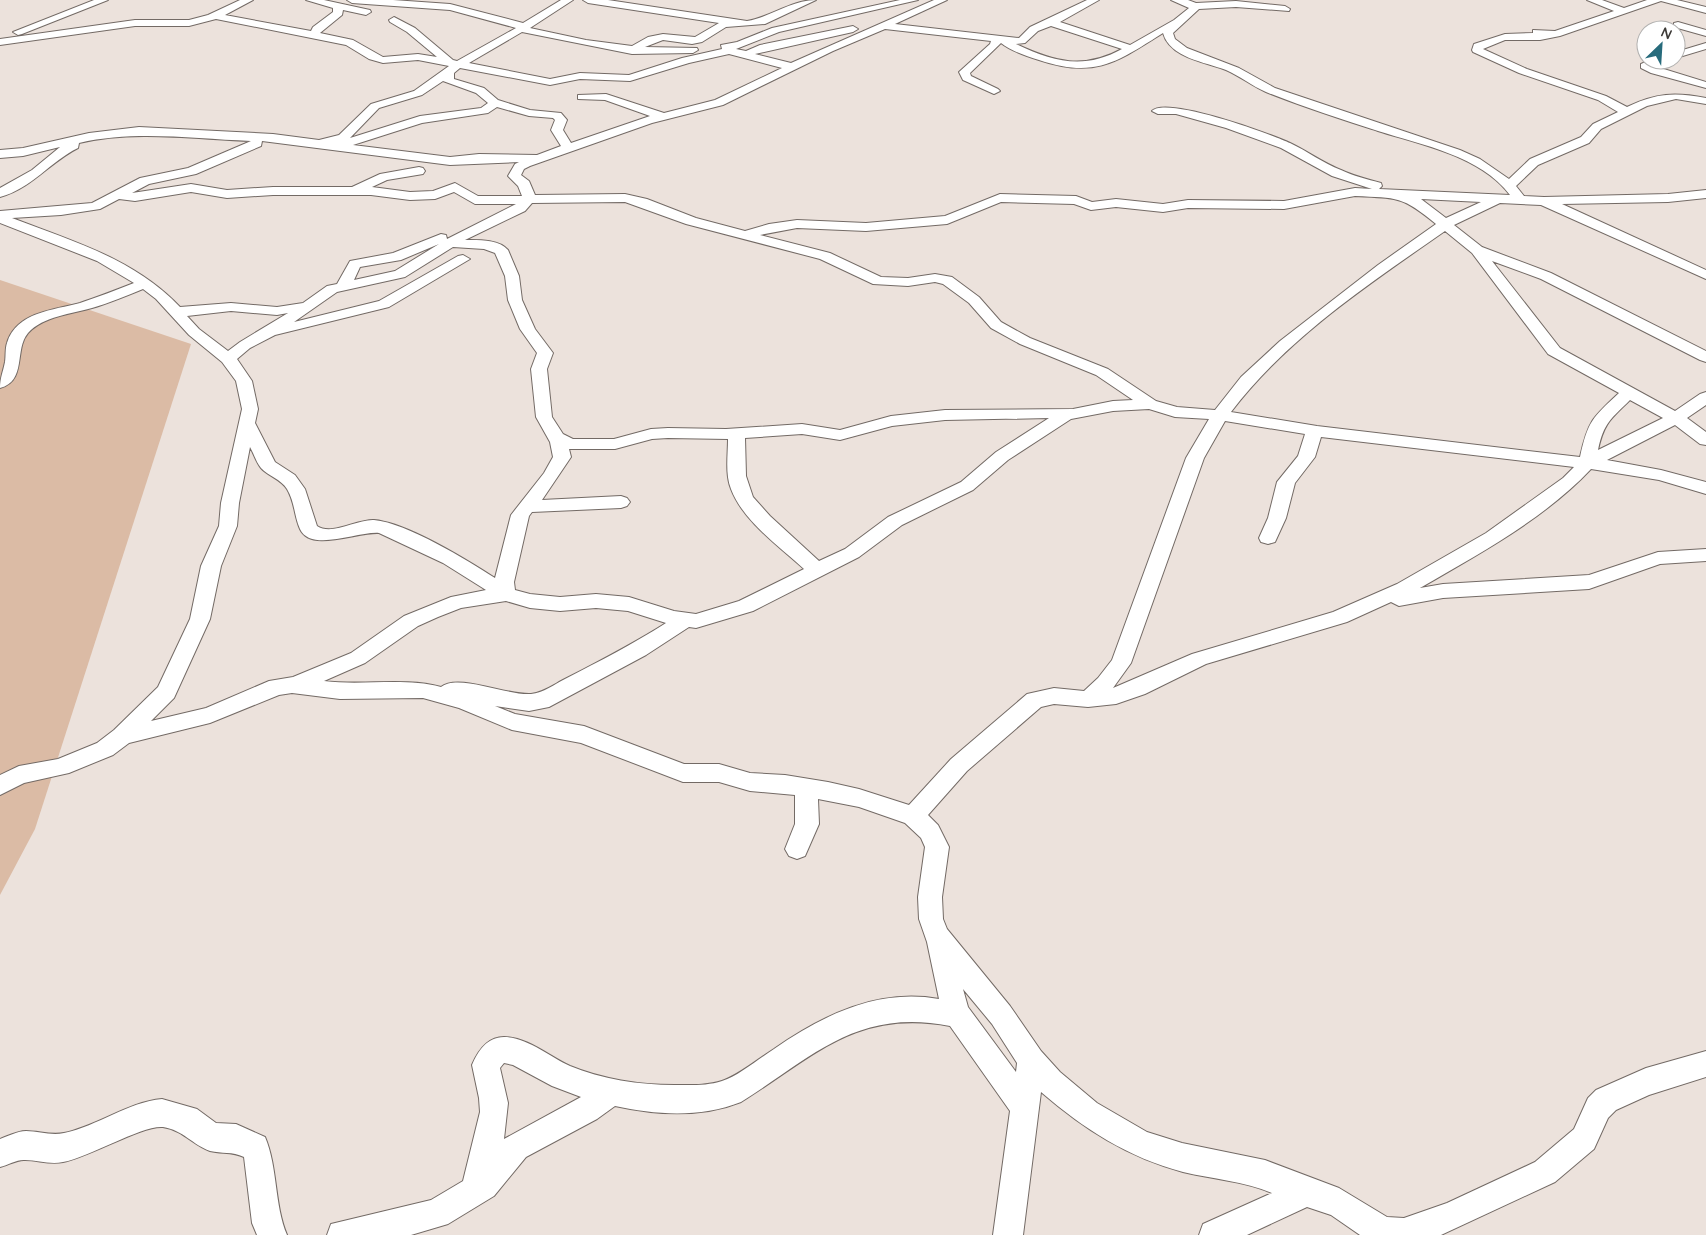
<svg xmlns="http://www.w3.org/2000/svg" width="1706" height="1235" viewBox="0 0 1706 1235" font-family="Quicksand,sans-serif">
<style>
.green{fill:#dbbba5}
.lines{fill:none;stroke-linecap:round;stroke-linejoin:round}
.minor-casing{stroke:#736a65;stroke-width:2}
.minor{fill:#fff;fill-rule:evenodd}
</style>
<rect width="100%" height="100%" fill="#ece2dc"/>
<path class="green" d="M0 280 191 344 35 829 0 895Z"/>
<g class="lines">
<defs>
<path id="minor" d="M94 0H108L22 34 18 35 13 32Z
M240 0H253L225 15 311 31 313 27 333 12V8L306 0H324L370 10 371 12 366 15 343 10 342 15 320 33 353 40 383 57 418 54 437 57 407 32 390 22 389 20 394 17 415 28 453 60 457 61 516 28 450 10 352 3 347 0H393L450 4 523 23 561 0H573L530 28 586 40 632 46 648 37 663 34 695 37 719 23 588 3 583 0H608L747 21C771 17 791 0 816 0L765 24 726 27 702 42 692 44 663 40 645 47 697 48 698 50 693 53 632 54 522 32 469 63 550 79 580 73 629 75 682 58 722 49 721 45 737 42 772 28 900 0H918L779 32 736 49 746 51 760 45 853 26 858 29 853 32 755 54 791 63 934 0H947L895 24 1019 38 1030 27 1087 0H1099L1060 22 1130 45 1174 20 1189 8 1171 0H1188L1196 3 1236 1 1285 6 1290 9 1289 11 1236 7 1199 9 1173 33 1175 39 1187 48 1239 68 1275 88 1460 150 1480 159 1509 179 1530 159 1581 137 1593 124 1618 112 1598 100 1519 73 1473 52 1472 50 1474 44 1505 34 1533 33V30L1555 31 1614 11 1587 0H1602L1624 8 1647 0H1677L1706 7V13L1661 1 1560 36 1540 40H1505L1483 49 1527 69 1606 96 1627 107C1656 93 1675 92 1706 98V104L1676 99 1647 106 1601 129 1589 143 1538 165 1516 186 1524 196 1544 197 1668 194 1706 190V198L1668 202 1562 204 1706 270V279L1541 205 1500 203 1454 225 1482 247 1551 273 1706 351V362L1700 360 1541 279 1492 261 1560 348 1675 411 1700 394 1706 392V405L1687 418 1706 432V445L1700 444 1675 425 1607 460 1661 470 1706 482V494L1659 480 1591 469C1544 519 1479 554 1420 588L1443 584 1589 575 1658 552 1706 549V561L1660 564 1589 589 1443 598 1399 606 1391 602 1347 622 1206 664 1145 694 1116 704 1088 707 1054 704 1041 707 967 771 928 815 938 825 949 847 942 897 943 919 947 929 1010 1006 1041 1051 1060 1072 1097 1103 1147 1132 1182 1143 1265 1160 1339 1188 1387 1217 1404 1218 1447 1203 1535 1162 1574 1129 1588 1098 1596 1090 1646 1068 1706 1051V1077L1649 1095 1616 1110 1608 1118 1594 1149 1555 1182 1441 1235H1360L1331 1215 1307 1207 1247 1235H1199L1203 1224 1272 1193C1244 1181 1212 1179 1183 1172 1127 1157 1084 1129 1041 1092L1023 1235H993L1010 1111 950 1026C857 1008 814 1056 741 1102 701 1118 656 1115 615 1106L597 1119 526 1157 494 1196 448 1224 411 1235H327L331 1224 431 1200 463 1181 480 1112 479 1098 472 1065C478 1051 487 1037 504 1037 527 1037 550 1057 570 1066 601 1079 640 1085 674 1085 690 1085 707 1086 722 1081 740 1075 758 1059 774 1049 823 1015 878 988 939 999L927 942 919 919 918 897 925 847 921 838 905 823 859 807 818 799 819 824 805 856 797 859 789 856 785 849 795 824V795L750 791 719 782H683L581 743 512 730 459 708 423 698 340 699 292 693 279 695 210 723 129 743 113 755 69 773 24 783 0 795V775L19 766 58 759 97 743 114 730 158 687 190 619 201 566 219 526 221 503 242 409 236 381 222 362 189 335 156 299 143 289C126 296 109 303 92 308 72 314 43 316 28 333 14 349 27 381 0 388 0 378 3 372 5 362 6 356 5 349 7 343 16 312 54 310 80 303 98 297 116 290 134 283L97 261 0 223V211L92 203 140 178 188 168 251 141C193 139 136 130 79 143L78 148C51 161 31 189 0 197V188L32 170 60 147 23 156 0 158V150L23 148 89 133 139 127 273 134 319 140 339 135 371 104 414 91 449 66 418 60 383 63 369 59 346 45 216 19 189 26H135L0 45V39L135 20H189L208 15ZM1051 26 1122 49C1084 70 1054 62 1016 44L1025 43 1038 31ZM885 29 991 41 990 44 959 72 963 80 994 94 1000 91 998 89 971 76 970 73 1001 43C1011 51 1026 56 1039 60 1095 79 1117 62 1163 33 1170 58 1205 62 1226 70 1240 76 1252 86 1266 92 1303 107 1341 119 1378 131 1422 145 1481 156 1510 195L1379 189 1382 186 1381 183C1367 179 1353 176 1341 170 1323 163 1307 151 1290 143 1271 134 1166 96 1152 111L1158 114H1176L1226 128 1281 148 1332 176 1372 189 1355 188 1284 201 1188 200 1163 204 1116 199 1092 202 1076 196 1000 194 945 216 866 223 797 220 769 224 745 231 696 218 647 199 625 194 535 195 529 181 521 175 524 169 530 166 652 123 723 105 833 51ZM729 54 782 68 715 100 664 113 606 94 578 95V99L605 100 650 116 571 143 563 130 567 120 561 113 530 110 498 100 484 88 454 79V73L460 68 550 85 580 79 630 81 689 63ZM443 81 476 93 488 103 481 108 420 116 350 138 379 108 422 95ZM497 107 529 116 553 118 555 120 551 130 561 146 537 155 479 154 450 157 353 145 422 123 488 113ZM262 141 450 165 519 162 515 164 508 176 518 186 522 196H478L455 183 433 191 410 192 372 187 387 180 423 174 425 171 423 168 419 167 380 174 352 187H273L227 190 191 184 132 193 149 184 196 174 261 146ZM191 192 227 198 273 195H371L410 200 435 199 454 192 475 204H516L447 239 446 235 441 234 393 253 350 261 337 284 327 286 303 303 277 307 231 303 180 307C135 259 72 241 12 218L61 215 100 209 119 199 135 201ZM1355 196C1398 198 1402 196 1436 224L1378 265 1280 341 1241 377 1215 410 1177 407 1156 401 1108 369 1030 338 1001 322 979 297 952 277 935 274 908 278 881 277 830 253 760 235 797 228 866 231 947 224 1001 202 1074 204 1091 210 1116 207 1163 212 1188 208 1284 209ZM1421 199 1481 202 1446 218ZM625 202 686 224 820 259 873 284 908 286 935 282 943 284 969 303 991 328 1020 344 1096 375 1133 400 1113 401 1073 409 945 410 891 416 840 430 802 424 726 429 668 428 651 429 614 439H573L563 434 552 417 547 369 553 353 535 329 522 300 519 276 508 250C499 239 478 240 465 240L525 211 532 203ZM1445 231 1472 253 1548 354 1619 393C1592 418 1588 421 1580 457L1317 426 1231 412C1287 338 1369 284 1445 231ZM439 244 395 271 354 280 360 267 401 260ZM453 247 484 249 495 253 505 276 508 300 520 329 537 353 531 369 536 417 550 442 553 457 544 473 511 515 495 578C467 560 407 523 374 520 357 519 332 536 317 526L305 489 295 475 275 462 255 423 258 409 252 381 237 359 250 348 275 335 389 307 470 259 463 255 458 256 379 301 294 322 337 292 405 277ZM231 311 277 315 288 313 240 342 228 351 199 329 187 316ZM1630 400 1663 418 1598 450C1604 422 1611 419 1630 400ZM1149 409 1175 417 1209 419 1186 458 1112 660 1098 678 1084 691 1054 688 1027 694 951 759 909 805 859 789 828 782 785 775 750 773 719 764H684L584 726 515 714 495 706 529 711 549 707 646 655 689 627 696 628 753 611 859 557 902 525 973 490 1008 460 1071 419 1113 411ZM1049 418 996 452 961 482 888 517 845 549 819 561 770 516 753 497 746 476 745 438 802 434 840 440 892 426 945 420ZM1225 421 1305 434 1298 456 1277 482 1268 518 1259 538 1261 542 1268 544 1275 542 1286 518 1295 483 1315 457 1321 437 1574 467 1563 478 1486 533 1397 584 1333 612 1192 654 1113 688 1131 663 1204 458ZM668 438 728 439C728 455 725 474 731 489 743 521 780 547 804 569L739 601 696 614 674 611 629 597 596 594 560 597 530 594 515 590 514 582 529 516 532 512 621 508 627 506 630 502 627 498 621 496 542 500 571 457 569 449H615L652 439ZM250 447C254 454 256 462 261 468 268 476 281 479 287 489 295 502 294 516 300 529 311 553 359 531 379 533L443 563 486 590 451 597 404 616 351 653 293 677 269 681 206 708 151 721 174 698 210 619 221 566 237 526 239 503ZM506 601 530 608 560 611 596 608 628 611 666 623C633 644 600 661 565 679 555 684 543 693 531 694 508 696 458 673 441 687 404 677 363 686 324 681L365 663 418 626 438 617 461 608ZM963 989 992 1024 1017 1063 1016 1072 968 1007ZM504 1063 513 1065 552 1086 581 1097 504 1139 508 1103 500 1068Z
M1678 22 1706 30V36L1674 27V23Z
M1706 43V49L1676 58V52Z
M1650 60H1664L1654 66 1706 82V88L1651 73 1641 68V64Z
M162 1099 197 1109 216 1123 236 1124 265 1137C278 1168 274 1204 287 1235H257L252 1223 244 1157C232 1151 222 1154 210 1151 193 1145 183 1130 163 1127 142 1125 90 1157 63 1162 50 1165 38 1160 25 1160 18 1159 8 1165 0 1167V1139C8 1136 18 1131 26 1131 39 1131 51 1136 64 1133 98 1126 128 1102 162 1099Z"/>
</defs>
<use href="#minor" class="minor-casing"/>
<use href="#minor" class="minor"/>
</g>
<g transform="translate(1661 45) rotate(25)"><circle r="24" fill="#ffffff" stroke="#b1b0af"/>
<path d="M0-4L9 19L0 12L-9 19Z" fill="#276b7c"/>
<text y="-8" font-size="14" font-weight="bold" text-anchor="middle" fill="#3c3936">N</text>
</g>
</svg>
